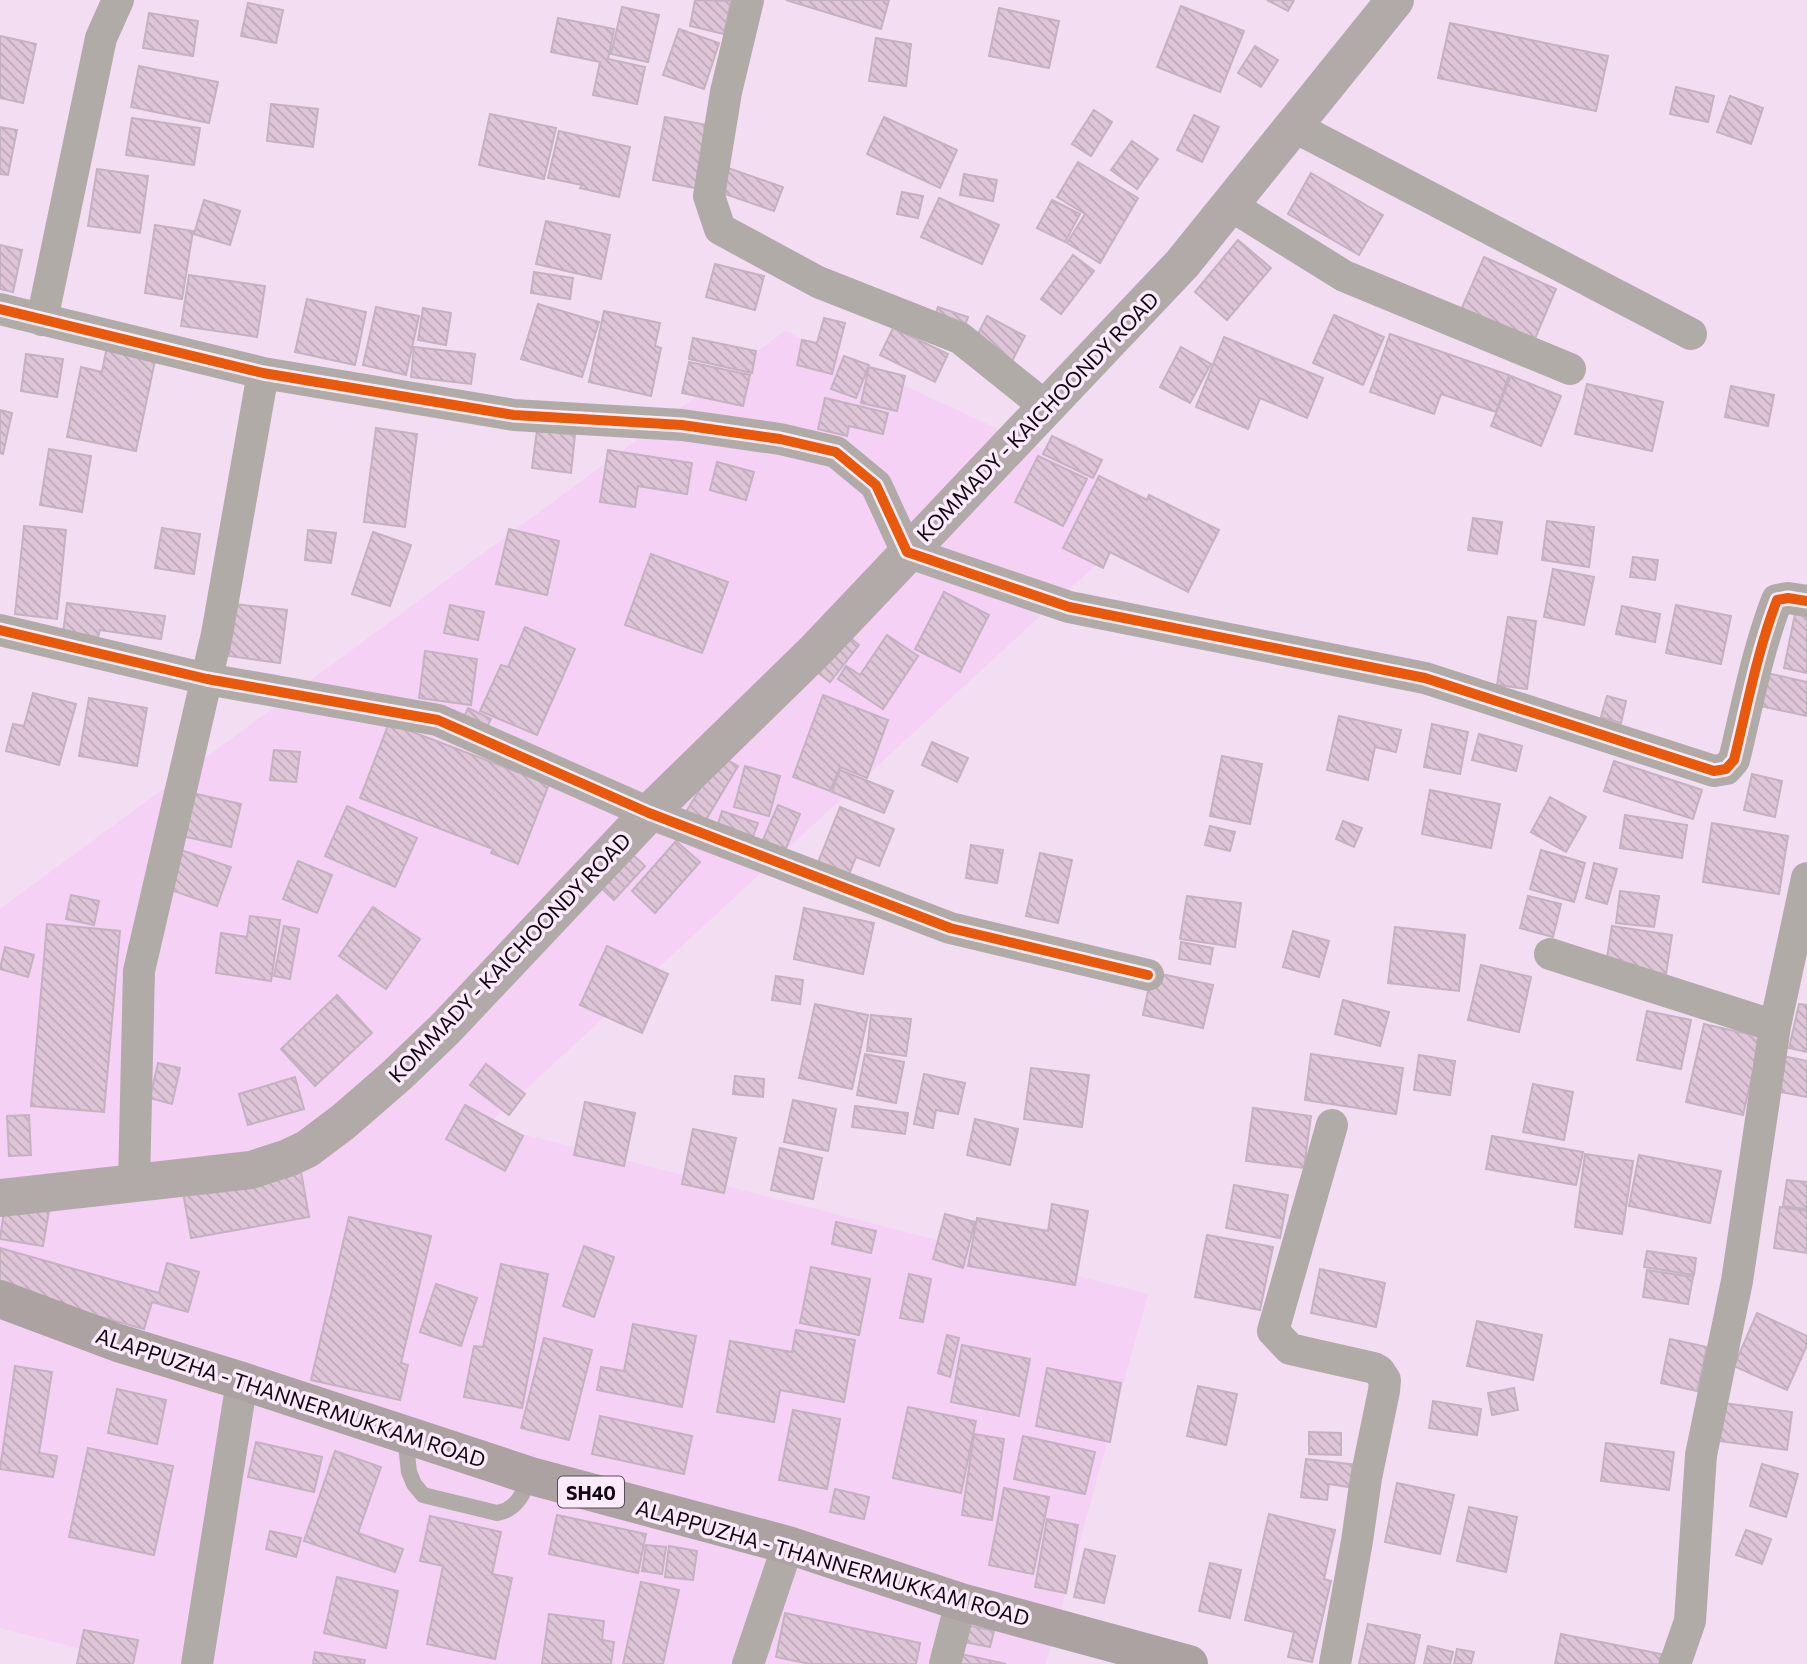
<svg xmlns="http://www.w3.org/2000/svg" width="1807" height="1664" viewBox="0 0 1807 1664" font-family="Commissioner,sans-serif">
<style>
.built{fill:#f5d1f5}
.building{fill:url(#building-back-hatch);stroke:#c4b2c0;stroke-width:2}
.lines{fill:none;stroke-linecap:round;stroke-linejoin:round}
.lane{stroke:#b1aba8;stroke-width:16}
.street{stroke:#b1aba8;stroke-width:32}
.secondary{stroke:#b2a9a9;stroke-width:38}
.primary{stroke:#aca2a1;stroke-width:38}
.cycleway-casing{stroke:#fbebfa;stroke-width:15}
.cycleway{stroke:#e8590c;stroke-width:10}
.labels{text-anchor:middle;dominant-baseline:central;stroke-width:7;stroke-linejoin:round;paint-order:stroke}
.shield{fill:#fbebfa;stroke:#594b58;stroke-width:2}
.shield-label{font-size:19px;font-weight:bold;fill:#130613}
.street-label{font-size:21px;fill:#130613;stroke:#fbebfa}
</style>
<defs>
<pattern id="building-back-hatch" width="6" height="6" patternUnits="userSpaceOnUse" patternTransform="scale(1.75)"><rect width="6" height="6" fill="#dfc5d8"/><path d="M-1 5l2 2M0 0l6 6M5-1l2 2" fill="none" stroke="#bea8b8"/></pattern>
</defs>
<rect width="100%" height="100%" fill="#f3ddf3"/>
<path class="built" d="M785 331 1162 504 487 1125 1148 1294 1046 1664H139L0 1628V909Z"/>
<path class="building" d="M695 0 731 1 724 34 690 26Z
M786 0H889L881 29Z
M1267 0H1294L1288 11Z
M248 3 283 10 276 43 241 36Z
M1181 6 1244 31 1220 92 1157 67Z
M622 7 659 15 648 62 611 54Z
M999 8 1059 21 1049 68 989 56Z
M149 13 198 21 193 56 143 48Z
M558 18 614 29 608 59 645 67 637 104 593 95 600 62 551 52Z
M1450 23 1608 56 1596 111 1438 78Z
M679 29 719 43 704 89 663 75Z
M0 36 36 44 23 103 0 98Z
M876 38 911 44 906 86 869 81Z
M1255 46 1278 60 1261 87 1238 73Z
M139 66 218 82 209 123 131 107Z
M1676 87 1714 96 1708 122 1670 114Z
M1730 96 1763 108 1751 144 1717 132Z
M271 104 318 109 313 147 267 141Z
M1094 110 1112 122 1091 156 1072 144Z
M490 114 556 128 544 179 479 165Z
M1194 115 1219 127 1202 162 1177 150Z
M665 117 712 126 700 189 653 180Z
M884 117 957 150 940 188 867 154Z
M132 118 200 128 194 165 126 155Z
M0 127 17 130 8 175 0 174Z
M559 131 630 147 619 197 580 188 582 185 548 178Z
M1132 141 1158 159 1137 189 1111 170Z
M1078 162 1138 198 1100 263 1067 243 1085 214 1057 197Z
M725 167 783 187 774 211 716 191Z
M97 169 148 176 140 233 88 226Z
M1311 173 1383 215 1359 255 1288 214Z
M964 174 997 180 993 201 960 195Z
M902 192 923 196 918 218 897 214Z
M939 198 999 225 982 264 921 237Z
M204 200 240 211 230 245 194 234Z
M1052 200 1080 214 1065 242 1037 228Z
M546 221 610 235 601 279 536 264Z
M155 225 193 231 182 299 145 293Z
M1238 240 1271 268 1227 320 1195 292Z
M0 245 22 250 13 292 0 289Z
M1073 255 1094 271 1061 314 1041 299Z
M1484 257 1556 289 1534 341 1461 310Z
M715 264 764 276 755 310 706 297Z
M534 272 573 278 570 299 531 293Z
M189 275 265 286 257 337 181 326Z
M307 299 366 312 355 365 295 352Z
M538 304 599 322 582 377 521 359Z
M376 307 419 316 406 375 363 365Z
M938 307 968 317 962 333 933 322Z
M423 308 451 313 446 345 418 340Z
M604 311 660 323 655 346 661 348 651 396 589 382Z
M1334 315 1384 337 1363 385 1313 363Z
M987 316 1025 336 1011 363 973 344Z
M824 318 845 323 832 374 797 365 802 340 817 343Z
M893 328 948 354 935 382 880 355Z
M1390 334 1509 375 1496 412 1441 394 1434 414 1370 392Z
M1224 337 1323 378 1307 418 1260 398 1248 429 1196 407Z
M693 338 756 351 752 373 689 359Z
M108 341 157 351 136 451 67 437 81 367 102 372Z
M414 347 475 354 471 384 411 377Z
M1181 347 1211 364 1190 403 1160 387Z
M26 354 63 359 57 397 21 391Z
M844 356 869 365 856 398 831 389Z
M689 362 750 375 743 406 682 393Z
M869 367 905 376 897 411 861 403Z
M1511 376 1561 396 1541 446 1491 426Z
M1587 384 1663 402 1652 451 1575 434Z
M1731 386 1774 395 1768 426 1725 417Z
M825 398 888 413 883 434 849 426 847 436 818 429Z
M0 410 12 413 3 454 0 453Z
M376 428 417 434 405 527 364 522Z
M537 430 575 435 571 473 532 468Z
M1052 436 1102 460 1093 478 1043 454Z
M49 449 91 456 82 512 40 505Z
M608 450 692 463 687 494 638 486 635 507 600 502Z
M1038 456 1087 479 1063 526 1015 502Z
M717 462 754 472 746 500 710 490Z
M1099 476 1147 500 1149 495 1219 530 1188 592 1110 552 1103 568 1063 548Z
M1473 518 1502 522 1497 554 1468 550Z
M1547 521 1594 527 1589 567 1542 560Z
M24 526 66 530 57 619 15 614Z
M162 528 200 534 194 574 155 568Z
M509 529 559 541 547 595 496 584Z
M308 530 336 533 331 563 305 560Z
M373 532 411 545 390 606 352 594Z
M651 554 728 582 702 653 625 625Z
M1633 557 1658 560 1655 580 1630 577Z
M1553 569 1594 577 1584 625 1544 617Z
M944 592 989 615 960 672 915 649Z
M67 603 165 616 161 639 100 630 98 637 63 633Z
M235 604 287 610 280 663 229 656Z
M450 605 484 612 478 640 444 633Z
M1676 605 1731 616 1721 664 1666 653Z
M1622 606 1660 614 1655 642 1616 634Z
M1795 614 1807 617V673L1784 668Z
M1508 617 1536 621 1527 689 1497 685Z
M525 627 575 649 537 735 480 711 501 665 508 667Z
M842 631 859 645 830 682 812 668Z
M887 635 918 656 883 709 838 679 846 666 860 675Z
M425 651 477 659 471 705 419 698Z
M1767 673 1807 682V716L1760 706Z
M33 693 76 704 59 765 6 751 13 724 24 726Z
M823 695 888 720 867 778 840 767 830 791 793 777Z
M1607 696 1626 701 1621 723 1601 717Z
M89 698 147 708 137 766 79 756Z
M468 708 491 719 483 735 461 724Z
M1339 716 1401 730 1396 752 1375 747 1368 780 1327 770Z
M389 723 549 784 518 864 491 853 493 849 360 798Z
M1432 724 1468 732 1460 774 1424 767Z
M1479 734 1522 746 1516 771 1472 760Z
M932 742 968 758 957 782 922 765Z
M274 750 300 752 296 782 270 780Z
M720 756 738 766 704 823 686 812Z
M1222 756 1262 764 1250 824 1210 816Z
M1614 761 1702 790 1693 819 1604 791Z
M745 766 780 776 769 816 734 807Z
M840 770 893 791 884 813 832 792Z
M1752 774 1782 781 1775 817 1744 810Z
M1430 790 1500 804 1491 848 1422 834Z
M192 793 241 804 231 847 182 836Z
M1550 797 1586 817 1566 852 1531 832Z
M778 805 800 814 785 851 762 842Z
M347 806 417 838 395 887 325 856Z
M840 807 894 829 879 866 856 857 848 877 817 865Z
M722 811 758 823 751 842 716 830Z
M1625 815 1687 825 1682 858 1620 848Z
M1343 821 1362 828 1354 847 1336 839Z
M1712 823 1788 836 1779 894 1703 882Z
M1210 826 1235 832 1230 851 1205 845Z
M676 841 700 862 655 913 632 891Z
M971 845 1003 850 997 883 966 878Z
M181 850 231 867 217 906 168 889Z
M1541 850 1585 863 1574 902 1530 889Z
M631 853 645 866 614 900 600 887Z
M1040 853 1072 860 1058 923 1026 916Z
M298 861 332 875 317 913 283 899Z
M1594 863 1617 869 1607 904 1586 898Z
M1620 891 1659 896 1654 927 1616 923Z
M71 895 99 901 94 925 66 919Z
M1187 896 1241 903 1235 947 1180 939Z
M1528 896 1561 904 1553 937 1520 928Z
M373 907 420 939 386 989 339 956Z
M804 908 874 923 863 974 794 959Z
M250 916 280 920 271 981 216 973 221 933 247 937Z
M47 924 120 931 104 1112 31 1106Z
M284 926 299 929 290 979 274 976Z
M1612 926 1672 935 1666 974 1606 964Z
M1395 927 1465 935 1459 991 1388 983Z
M1293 931 1329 941 1319 977 1283 967Z
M1181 942 1213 948 1210 964 1179 959Z
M607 946 668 974 642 1033 580 1005Z
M5 947 34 955 28 977 0 969Z
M1481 965 1531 977 1519 1032 1468 1020Z
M1152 972 1213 985 1203 1028 1143 1015Z
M776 976 803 980 800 1004 772 1000Z
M337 995 372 1033 315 1086 281 1049Z
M1343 1000 1389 1012 1380 1046 1335 1034Z
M815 1004 868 1015 852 1089 799 1078Z
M1799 1004 1807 1005V1052L1789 1048Z
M1647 1011 1691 1020 1681 1069 1637 1060Z
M871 1015 911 1019 906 1056 867 1051Z
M1704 1024 1761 1037 1743 1115 1686 1102Z
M865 1054 904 1062 896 1103 857 1095Z
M1311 1054 1403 1068 1396 1114 1305 1100Z
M1419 1055 1455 1061 1450 1095 1414 1090Z
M1783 1056 1807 1061V1097L1776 1091Z
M158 1063 180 1068 172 1104 150 1098Z
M486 1064 525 1094 509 1115 470 1085Z
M1031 1068 1089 1075 1082 1127 1024 1119Z
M924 1074 965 1083 958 1114 936 1110 933 1128 914 1124Z
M735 1076 764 1079 763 1097 733 1094Z
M295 1077 304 1109 248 1125 239 1094Z
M1533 1084 1573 1092 1564 1140 1523 1132Z
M793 1100 836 1109 828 1151 784 1142Z
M585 1102 635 1113 624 1166 574 1155Z
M465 1105 523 1136 505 1171 446 1139Z
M855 1106 908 1113 905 1134 852 1127Z
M1253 1108 1311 1116 1304 1168 1246 1161Z
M29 1115 31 1155 9 1156 7 1116Z
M975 1119 1018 1129 1010 1165 967 1155Z
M693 1129 736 1138 724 1193 682 1184Z
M1492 1136 1583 1152 1576 1185 1486 1169Z
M780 1148 822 1158 813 1199 771 1190Z
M1585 1154 1633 1161 1622 1234 1575 1227Z
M1639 1155 1721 1171 1710 1223 1629 1206Z
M301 1172 309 1217 191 1238 183 1192Z
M1787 1180 1807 1182V1209L1783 1206Z
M1234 1185 1288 1195 1280 1238 1226 1228Z
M5 1204 49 1211 43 1246 0 1239Z
M1052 1204 1088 1211 1075 1285 968 1266 977 1218 1048 1231Z
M1780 1207 1807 1211V1253L1774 1248Z
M945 1214 975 1222 963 1268 933 1259Z
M349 1217 431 1236 401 1363 408 1365 400 1400 311 1380Z
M836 1222 876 1231 871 1253 832 1244Z
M1207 1235 1273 1247 1260 1310 1195 1297Z
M584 1246 614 1257 594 1317 563 1306Z
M0 1248 159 1293 167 1263 199 1272 188 1312 152 1302 144 1329 0 1289Z
M1647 1251 1696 1258 1694 1275 1644 1267Z
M501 1264 548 1274 522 1408 464 1397 474 1346 483 1347Z
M811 1267 870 1279 859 1335 800 1323Z
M1320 1269 1385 1283 1376 1327 1311 1313Z
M1647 1270 1693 1277 1688 1304 1643 1297Z
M909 1274 931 1279 923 1322 900 1318Z
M436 1284 477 1298 461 1346 420 1332Z
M1757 1313 1807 1336V1345L1787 1390 1734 1366Z
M1477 1321 1542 1335 1533 1380 1467 1366Z
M633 1324 696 1336 682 1407 597 1390 601 1367 624 1371Z
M796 1330 855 1340 844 1402 780 1390 774 1422 717 1412 730 1341 792 1352Z
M947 1335 959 1338 950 1377 938 1373Z
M544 1338 592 1350 569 1440 521 1428Z
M1670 1339 1707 1347 1697 1391 1661 1383Z
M962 1345 1030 1359 1019 1416 951 1402Z
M15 1366 52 1372 39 1453 57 1456 53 1477 0 1469Z
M1047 1368 1121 1383 1110 1442 1036 1426Z
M1198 1386 1237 1394 1226 1445 1187 1436Z
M1514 1388 1518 1410 1492 1415 1488 1393Z
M117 1389 166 1400 157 1444 108 1433Z
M1433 1401 1481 1409 1477 1435 1429 1428Z
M1723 1403 1792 1412 1787 1450 1718 1441Z
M908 1407 976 1421 961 1493 893 1478Z
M793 1410 840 1419 827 1489 779 1480Z
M600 1416 692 1436 684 1474 592 1454Z
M1309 1432 1341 1433V1455L1309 1454Z
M974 1434 1004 1439 992 1520 962 1515Z
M1023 1436 1095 1452 1085 1494 1014 1479Z
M256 1442 322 1457 314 1492 248 1477Z
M1606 1443 1674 1452 1669 1490 1601 1481Z
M88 1448 173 1466 154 1555 69 1537Z
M335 1451 381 1467 358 1533 403 1549 395 1572 304 1541Z
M1306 1459 1357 1465 1355 1488 1329 1484 1327 1500 1301 1497Z
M1762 1464 1798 1474 1786 1517 1750 1506Z
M1397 1483 1454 1495 1440 1554 1385 1542Z
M1004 1488 1049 1497 1033 1574 989 1565Z
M835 1489 869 1497 864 1519 830 1512Z
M1469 1507 1517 1517 1506 1572 1457 1561Z
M1269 1514 1335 1530 1324 1579 1331 1581 1312 1662 1288 1657 1294 1632 1245 1620Z
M557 1515 646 1534 638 1573 549 1554Z
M430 1516 501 1532 492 1574 512 1578 495 1659 427 1644 443 1566 420 1561Z
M1047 1519 1078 1525 1066 1593 1035 1587Z
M1746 1530 1771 1539 1762 1564 1736 1555Z
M270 1531 301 1538 296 1557 266 1549Z
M646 1545 666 1547 662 1574 642 1571Z
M669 1546 697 1551 693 1580 665 1577Z
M1085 1549 1115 1556 1104 1603 1074 1597Z
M1210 1563 1241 1570 1230 1618 1199 1611Z
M337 1577 398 1591 386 1648 324 1633Z
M641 1582 679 1590 663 1664H623Z
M785 1613 920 1643 916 1664H810L776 1657Z
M549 1614 604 1621 602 1640 614 1642 611 1664H542Z
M958 1623 994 1631 990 1647 954 1640Z
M1368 1624 1420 1635 1414 1664H1359Z
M84 1630 138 1640 133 1664H77Z
M1561 1634 1661 1654 1659 1664H1555Z
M1428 1646 1453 1652 1450 1664H1424Z
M1457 1649 1474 1652 1471 1664H1454Z
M315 1652 365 1660 364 1664H313Z
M952 1652 1006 1664H949Z"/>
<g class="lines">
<path class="lane" d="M405 1436 409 1472 414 1484 423 1495 497 1513C517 1510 523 1493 531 1476"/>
<path class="street" d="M748 0 726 92 709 196 720 229 818 282 960 338 1046 407
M1293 126 1691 334
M1230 205 1344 276 1570 369
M0 309 263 373 514 415 682 425 780 439 836 452 876 485 907 552 1069 607 1425 678 1714 771 1726 769 1734 760C1747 707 1757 652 1777 600L1788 598 1807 601
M42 320 101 38 118 0
M0 630 207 679 438 720 649 813 950 928 1148 975
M1550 954 1775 1026
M1332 1125 1273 1331 1290 1349 1374 1368 1379 1371 1385 1380 1384 1391 1366 1478 1357 1541 1335 1664
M134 1183 139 971 217 634 263 373
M197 1664 242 1381
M748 1664 788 1545
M945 1664 961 1602
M1675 1664 1690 1621 1701 1455 1737 1281 1775 1026 1807 878"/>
<path class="secondary" d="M0 1198 251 1170 288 1158 307 1149 343 1122 396 1076 445 1029 649 813 815 651 1182 264 1395 0"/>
<path class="primary" d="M0 1299 118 1343 242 1381 531 1476 788 1545 961 1602 1189 1664"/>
<defs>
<path id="cycleway" d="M0 309 263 373 514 415 682 425 780 439 836 452 876 485 907 552 1069 607 1425 678 1714 771 1726 769 1734 760C1747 707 1757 652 1777 600L1788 598 1807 601
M0 630 207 679 438 720 649 813 950 928 1148 975"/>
</defs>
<use href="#cycleway" class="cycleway-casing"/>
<use href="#cycleway" class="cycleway"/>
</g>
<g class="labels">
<rect class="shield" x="558" y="1476.5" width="66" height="31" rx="5"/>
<g class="shield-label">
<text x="591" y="1492">SH40</text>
</g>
<g class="street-label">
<text transform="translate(1037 416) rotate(-46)">KOMMADY - KAICHOONDY ROAD</text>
<text transform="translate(509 957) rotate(-46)">KOMMADY - KAICHOONDY ROAD</text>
<text transform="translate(291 1397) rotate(18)">ALAPPUZHA - THANNERMUKKAM ROAD</text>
<text transform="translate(833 1562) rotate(16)">ALAPPUZHA - THANNERMUKKAM ROAD</text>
</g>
</g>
</svg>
